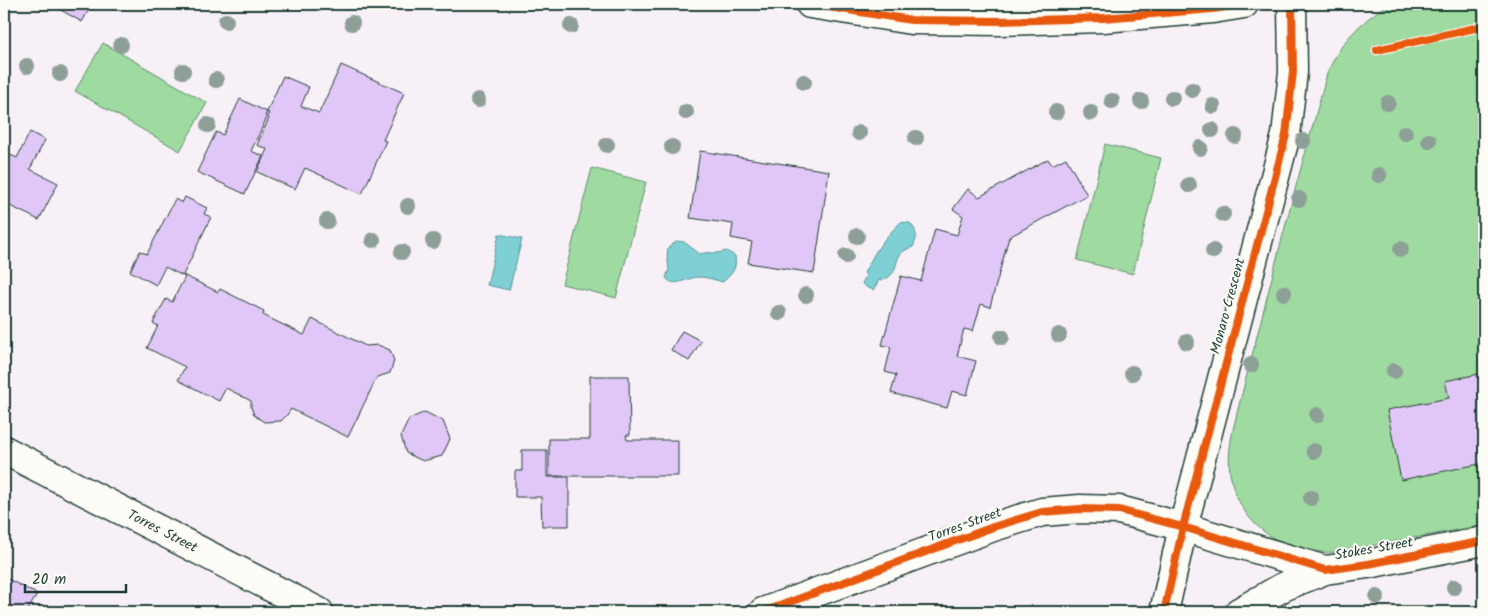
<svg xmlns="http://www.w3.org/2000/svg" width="1488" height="616" viewBox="0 0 1488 616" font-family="Kalam,sans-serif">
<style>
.green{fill:#9fdaa1;stroke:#5f8c6a}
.water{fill:#7fd0d5;stroke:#599595}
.building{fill:#e1c7f7;stroke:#1f3d34}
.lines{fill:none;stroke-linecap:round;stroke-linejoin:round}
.minor-casing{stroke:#1f3d34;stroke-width:31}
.minor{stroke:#fdfcf7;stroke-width:28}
.cycleway-casing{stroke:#fdfcf7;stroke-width:11}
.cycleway{stroke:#e8590c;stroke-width:8}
.tree{fill:#8e9f98}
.labels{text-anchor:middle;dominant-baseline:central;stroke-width:4;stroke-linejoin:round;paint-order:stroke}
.street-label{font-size:14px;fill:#1f3d34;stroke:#fdfcf7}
</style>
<rect width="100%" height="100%" fill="#f7f1f7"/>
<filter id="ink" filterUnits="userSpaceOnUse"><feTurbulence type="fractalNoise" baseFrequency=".02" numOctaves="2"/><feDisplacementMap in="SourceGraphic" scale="10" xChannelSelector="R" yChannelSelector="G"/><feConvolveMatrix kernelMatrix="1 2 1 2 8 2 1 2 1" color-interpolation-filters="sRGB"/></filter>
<g filter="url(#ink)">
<path class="green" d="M1389 4H1484V525L1337 552C1285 556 1238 526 1230 473 1227 451 1233 430 1238 409 1244 387 1249 365 1255 344 1273 273 1291 202 1311 132 1317 112 1321 93 1327 74 1340 42 1360 22 1389 4Z
M103 43 207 103 180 151 75 91Z
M1105 144 1161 158 1133 274 1077 260Z
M592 168 646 182 616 298 562 284Z"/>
<path class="water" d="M901 222 910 223C917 231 918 237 913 247 891 253 901 268 889 277 886 279 881 280 878 281L874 290 868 288 862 284 866 275 864 273C876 250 882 240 901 222Z
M499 234 522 239 509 290 487 285Z
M677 241 684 242 700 254C710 251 715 255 726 251L735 256C737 270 732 273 723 282 715 280 707 277 699 277 687 277 675 289 666 278L669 269 667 255 668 248Z"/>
<path class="building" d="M52 4H92L82 22 52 5Z
M341 65 404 93 383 140 386 141 362 194 305 168 295 189 257 172 267 149 257 145 269 118 265 116 283 76 309 87 301 106 319 113Z
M240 99 269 113 251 151 263 156 245 194 197 172 216 132 223 135Z
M30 132 45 140 30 169 58 183 39 220 4 203V152L17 158Z
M700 151 829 171 814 273 748 263 752 242 731 238 733 224 690 218Z
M1066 158 1087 195 1009 237 990 307 981 304 973 331 964 329 957 356 976 361 967 395 952 391 947 408 891 393 896 375 885 372 891 347 882 345 901 276 921 281 935 229 957 235 963 216 953 209 968 189 979 197 1048 159 1052 165Z
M185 197 207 208 204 214 211 217 183 275 218 292 220 289 264 311 263 315 304 335 312 319 366 346 378 345 390 350 394 361 390 373 377 377 348 437 291 409 287 415 281 421 264 422 254 415 251 407V401L226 388 219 401 178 380 185 367 147 348 158 326 153 323 166 299 172 302 185 277 165 267 156 285 130 271 140 251 147 254 175 199 182 203Z
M682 331 701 341 689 361 671 350Z
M1484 373V463L1401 480 1387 410 1449 398 1445 381Z
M590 376H629L630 435H626L627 440H678V476H549V439H590Z
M425 412 443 421 450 439 442 456 423 461 406 453 401 436 409 419Z
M522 450H547V477H569V526H542L541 497H515V471H522Z
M4 577 37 594 27 612H4Z"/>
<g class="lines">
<defs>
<g id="minor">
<path d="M810 4 911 20 1000 21 1103 18 1213 9 1244 4"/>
<path id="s1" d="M4 450 319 612"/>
<path d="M763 612 993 527 1042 512 1080 509 1119 510 1183 527 1325 570 1368 564 1484 541"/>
<path d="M1164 612 1183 527 1286 135 1293 72 1292 4"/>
<path d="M1239 612 1283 587 1325 570"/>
</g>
</defs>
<use href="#minor" class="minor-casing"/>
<use href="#minor" class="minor"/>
<defs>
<path id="cycleway" d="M810 4 911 20 1000 21 1103 18 1213 9 1244 4
M1377 50 1484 26
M763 612 993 527 1042 512 1080 509 1119 510 1183 527 1325 570 1368 564 1484 541
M1164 612 1183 527 1286 135 1293 72 1292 4"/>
</defs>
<use href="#cycleway" class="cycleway-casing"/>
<use href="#cycleway" class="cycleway"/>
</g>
<g class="tree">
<circle cx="226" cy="21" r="8"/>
<circle cx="352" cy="23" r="8"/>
<circle cx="571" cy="26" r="8"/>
<circle cx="121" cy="45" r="8"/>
<circle cx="27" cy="66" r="8"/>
<circle cx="183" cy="71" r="8"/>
<circle cx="60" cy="74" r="8"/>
<circle cx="216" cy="80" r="8"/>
<circle cx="804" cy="82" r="8"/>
<circle cx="1192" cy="90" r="8"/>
<circle cx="1172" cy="98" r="8"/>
<circle cx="478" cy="100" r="8"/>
<circle cx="1112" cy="101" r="8"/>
<circle cx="1141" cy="101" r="8"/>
<circle cx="1388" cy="103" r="8"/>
<circle cx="1213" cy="106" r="8"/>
<circle cx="686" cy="112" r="8"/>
<circle cx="1056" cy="112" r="8"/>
<circle cx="1091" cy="113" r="8"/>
<circle cx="208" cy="125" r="8"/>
<circle cx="1212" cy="130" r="8"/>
<circle cx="859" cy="133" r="8"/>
<circle cx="1405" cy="133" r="8"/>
<circle cx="1235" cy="136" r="8"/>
<circle cx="916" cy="138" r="8"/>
<circle cx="1303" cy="141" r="8"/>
<circle cx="1429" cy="141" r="8"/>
<circle cx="607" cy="145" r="8"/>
<circle cx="672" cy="147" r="8"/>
<circle cx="1200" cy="148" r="8"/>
<circle cx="1379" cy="175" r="8"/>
<circle cx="1189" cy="185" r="8"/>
<circle cx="1299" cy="199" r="8"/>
<circle cx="408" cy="206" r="8"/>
<circle cx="1223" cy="214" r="8"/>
<circle cx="327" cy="221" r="8"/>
<circle cx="857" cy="236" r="8"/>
<circle cx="373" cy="240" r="8"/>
<circle cx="433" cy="241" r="8"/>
<circle cx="1401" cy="249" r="8"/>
<circle cx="1213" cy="251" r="8"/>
<circle cx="402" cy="252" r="8"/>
<circle cx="846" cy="256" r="8"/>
<circle cx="1284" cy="293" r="8"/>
<circle cx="806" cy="295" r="8"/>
<circle cx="779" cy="313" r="8"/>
<circle cx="1059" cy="335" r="8"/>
<circle cx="1002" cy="337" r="8"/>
<circle cx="1187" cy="342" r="8"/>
<circle cx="1251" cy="365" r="8"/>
<circle cx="1394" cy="371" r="8"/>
<circle cx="1132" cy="373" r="8"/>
<circle cx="1317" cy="415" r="8"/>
<circle cx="1314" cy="451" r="8"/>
<circle cx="1311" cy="498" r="8"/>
<circle cx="1454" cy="587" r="8"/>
<circle cx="1377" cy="597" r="8"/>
</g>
</g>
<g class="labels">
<g class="street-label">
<text transform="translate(1228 306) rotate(-75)">Monaro Crescent</text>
<text transform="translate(965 525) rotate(-20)">Torres Street</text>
<text stroke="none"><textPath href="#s1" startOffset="178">Torres Street</textPath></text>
<text transform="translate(1374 549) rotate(-10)">Stokes Street</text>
</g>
</g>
<rect width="1488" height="616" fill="none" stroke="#fdfcf7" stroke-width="20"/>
<rect x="10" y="10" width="1468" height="596" fill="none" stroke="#1f3d34" stroke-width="2" filter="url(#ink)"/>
<path d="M25 584v8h101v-8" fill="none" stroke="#1f3d34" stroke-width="2.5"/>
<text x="32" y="584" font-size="15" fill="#1f3d34" stroke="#fdfcf7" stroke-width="4" paint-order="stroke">20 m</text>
</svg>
